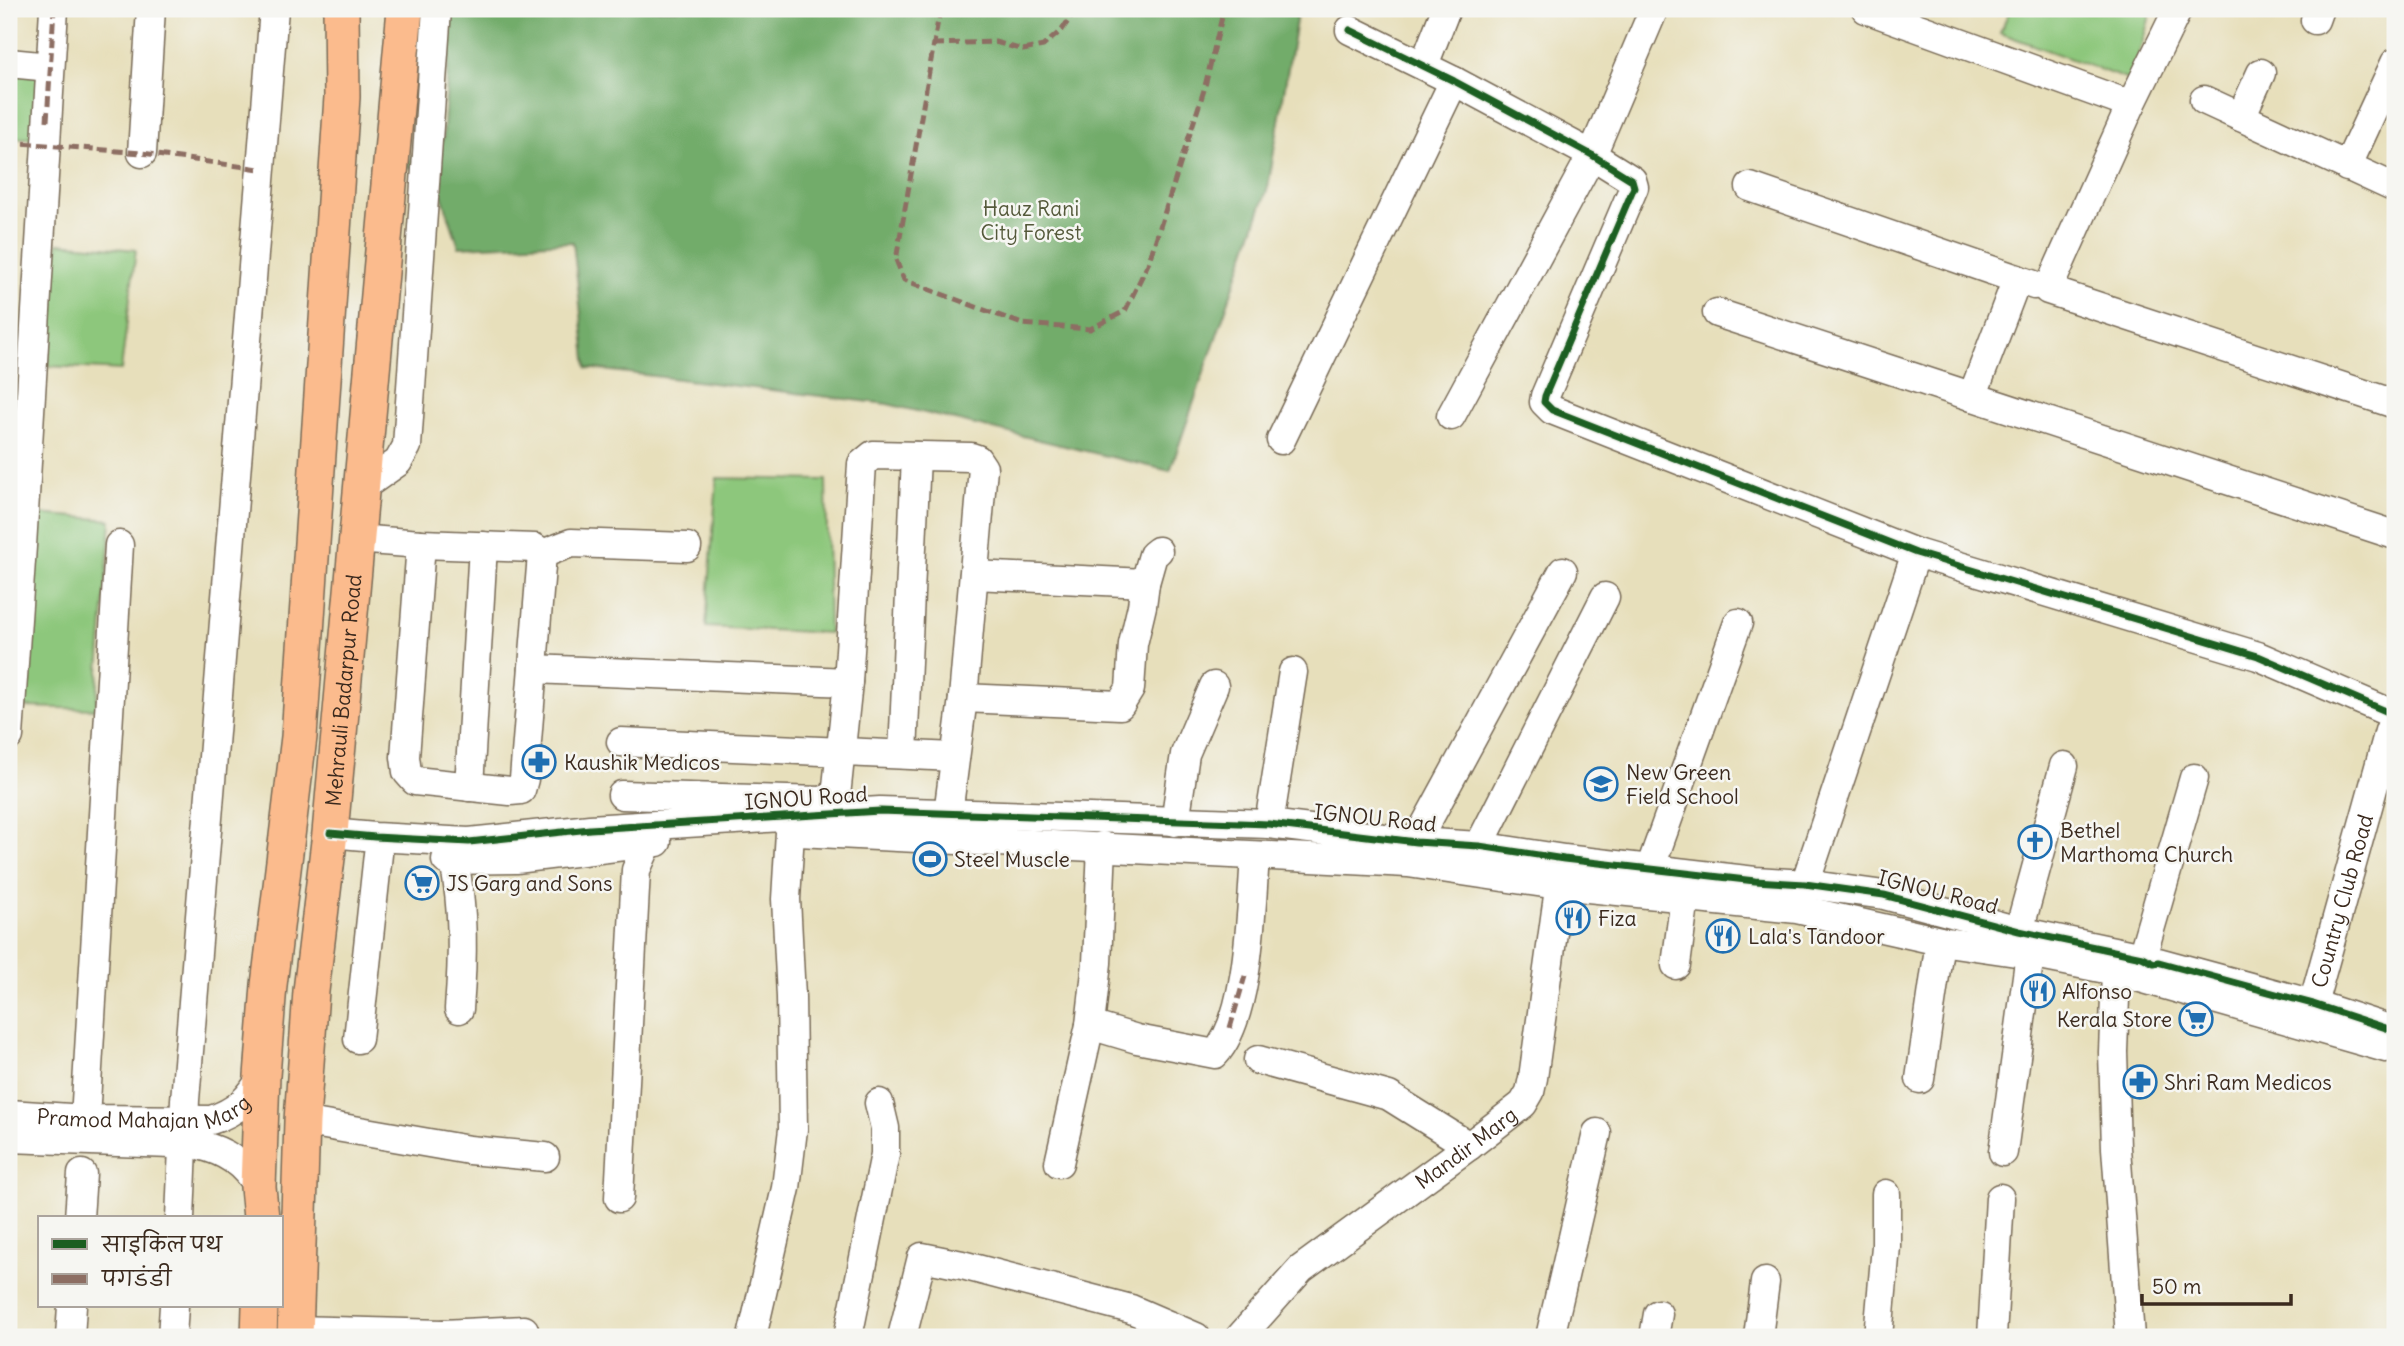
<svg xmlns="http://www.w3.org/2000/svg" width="2404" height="1346" viewBox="0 0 2404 1346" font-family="Delius,'Playpen Sans Deva',sans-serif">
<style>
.green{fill:#8dc77b;stroke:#64784c;stroke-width:2}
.forest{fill:#72ac6b;stroke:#566b44;stroke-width:2}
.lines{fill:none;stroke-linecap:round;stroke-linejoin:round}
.minor-casing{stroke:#776955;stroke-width:31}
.major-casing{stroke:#776955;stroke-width:38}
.minor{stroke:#fff;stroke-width:28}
.major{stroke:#fbbb8d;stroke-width:35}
.quiet{stroke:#8d6e63;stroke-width:5;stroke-dasharray:10 5;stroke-linecap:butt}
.cycleway-casing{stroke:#f6f6f2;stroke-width:11}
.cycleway{stroke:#1b5e20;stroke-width:7}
.labels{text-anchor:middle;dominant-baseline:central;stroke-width:5;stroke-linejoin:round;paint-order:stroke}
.park-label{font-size:21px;fill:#54593a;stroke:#f6f6f2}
.street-label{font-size:21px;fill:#3b2a1e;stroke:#f6f6f2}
.poi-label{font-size:21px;fill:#3b2a1e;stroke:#f6f6f2;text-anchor:start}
</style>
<rect width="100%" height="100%" fill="#f6f6f2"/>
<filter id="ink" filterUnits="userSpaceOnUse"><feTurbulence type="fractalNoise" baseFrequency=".0143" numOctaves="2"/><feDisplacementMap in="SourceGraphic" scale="14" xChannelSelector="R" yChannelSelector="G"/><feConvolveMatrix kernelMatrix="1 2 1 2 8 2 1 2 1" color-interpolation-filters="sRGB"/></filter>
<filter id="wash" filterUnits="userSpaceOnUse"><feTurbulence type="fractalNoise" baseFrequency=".00686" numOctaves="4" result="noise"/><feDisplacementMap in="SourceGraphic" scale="28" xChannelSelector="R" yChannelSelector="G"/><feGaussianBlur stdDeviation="1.57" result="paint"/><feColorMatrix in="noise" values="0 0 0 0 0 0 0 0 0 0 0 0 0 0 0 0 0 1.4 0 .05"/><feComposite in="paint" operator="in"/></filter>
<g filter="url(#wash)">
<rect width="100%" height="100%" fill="#e7dfbb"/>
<path class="green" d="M2010 9H2152L2131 81 2000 33Z
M9 69 41 71 36 139 9 137Z
M58 243 136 250 121 370 48 366Z
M717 478 826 480 829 633 706 627Z
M38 514 111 520 96 709 24 707Z"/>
<path class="forest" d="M452 9H1298L1268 187 1170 471 887 404 587 368 573 242 459 247 436 178 402 164 443 139Z"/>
</g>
<g filter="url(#ink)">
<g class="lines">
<defs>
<g id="minor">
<path d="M1866 9 2131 105"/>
<path d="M2178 9 2131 105 2048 290 2395 404"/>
<path d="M2315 20 2319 9"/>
<path d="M1350 30 1454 81 1592 155 1632 180 1634 187 1545 396 1544 402 1552 410 1916 553 2258 656 2395 715"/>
<path d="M9 63 50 67"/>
<path d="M1424 65 1446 9"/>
<path d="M2204 100 2395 188"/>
<path d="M2241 117 2261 73"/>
<path d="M142 153 151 9"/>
<path d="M2347 167 2395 63"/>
<path d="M1750 187 2017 279"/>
<path d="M1717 313 2395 535"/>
<path d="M1972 397 2017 279 2034 285"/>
<path d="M1451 416 1592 155 1654 9"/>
<path d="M1281 440 1454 81"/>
<path d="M361 488 398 462 407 446 437 9"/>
<path d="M356 539 421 544 535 548 542 554"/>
<path d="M421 544 405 757 407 772 415 781 510 791 521 790 524 779 542 554"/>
<path d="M542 554 571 543 687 547"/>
<path d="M974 575 1145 583"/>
<path d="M533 669 848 682"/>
<path d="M963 698 1120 705 1130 689 1133 644 1142 606 1145 583 1153 555 1158 551"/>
<path d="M9 736 22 546 54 9"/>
<path d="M621 742 955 757"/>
<path d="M903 754 916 456"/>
<path d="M469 787 483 546"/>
<path d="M622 795 821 801 836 796 848 682 862 464 873 455 971 457 977 459 983 468 963 698 946 829"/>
<path d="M1175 822 1185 754 1214 686"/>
<path d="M1269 824 1293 672"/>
<path d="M798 832 1408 863 1558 885 1797 909 1940 941 2030 954 2116 971 2386 1048"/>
<path d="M330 833 375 837 469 842 590 829 880 811 1269 824 1416 842 1479 846 1564 859 1755 881 1805 884 1884 895 2019 931 2142 957 2154 963 2158 962 2313 1004 2395 1031"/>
<path d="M1416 842 1563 571"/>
<path d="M1479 846 1605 597"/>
<path d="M446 860 516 859 657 842"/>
<path d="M454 861C464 911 463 958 459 1009"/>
<path d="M1645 886 1650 869 1738 623"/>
<path d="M1799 902 1916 553"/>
<path d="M2019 931 2064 766"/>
<path d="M2142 957 2194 778"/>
<path d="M1676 965 1685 897"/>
<path d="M2116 971 2113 1052 2116 1148 2130 1337"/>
<path id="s1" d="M2313 1004 2389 731 2395 716"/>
<path d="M1090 1025 1137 1039 1215 1054C1250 1016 1251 908 1255 856"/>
<path d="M358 1039 378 854"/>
<path d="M1258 1060 1389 1096 1469 1146"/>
<path d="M1920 1079 1940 941"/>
<path id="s2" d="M9 1114 85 1119 211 1120C236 1112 250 1099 262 1076"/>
<path d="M85 1119 119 545"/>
<path d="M302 1121 469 1150 545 1157"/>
<path d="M9 1138 199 1145C226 1151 244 1164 258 1187"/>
<path d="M2003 1152 2030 954"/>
<path d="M1059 1163 1090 1025 1097 963 1102 846"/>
<path d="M619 1198 636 870 648 843"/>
<path d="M79 1218 82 1174"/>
<path d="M180 1218 185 1100 274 9"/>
<path d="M295 1330 443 1334V1337"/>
<path d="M443 1334 524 1330"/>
<path d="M70 1337 72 1306"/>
<path d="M172 1337 174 1306"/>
<path d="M752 1337 786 1188 793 1129 791 997 786 899 790 832"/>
<path d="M848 1337 885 1154V1128L879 1103"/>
<path d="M902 1337 922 1257 962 1265 1131 1309 1196 1337"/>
<path id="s3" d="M1240 1337 1301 1269 1469 1146 1523 1104 1530 1092 1533 1078 1562 867"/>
<path d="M1550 1337 1597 1133"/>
<path d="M1654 1337 1658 1314"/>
<path d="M1758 1337 1765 1282"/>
<path d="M1878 1337 1886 1246V1194"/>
<path d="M1992 1337 2000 1198"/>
</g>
<g id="major">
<path d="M261 1218 258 1187 262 1076 269 985 299 737 342 97 341 9"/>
<path d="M259 1337 260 1306"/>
<path id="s4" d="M295 1337 302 1121 311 991 330 833 405 9"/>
</g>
</defs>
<use href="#minor" class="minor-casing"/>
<use href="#major" class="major-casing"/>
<use href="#minor" class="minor"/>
<use href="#major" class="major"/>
<path class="quiet" d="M940 9 896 260 904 280 1022 324 1090 329 1125 311 1148 264 1204 90 1224 9
M934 44 995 42 1023 50 1043 46 1062 30 1076 9
M47 121 54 9
M9 142 142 153 260 169
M1230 1028 1245 976"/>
<defs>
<path id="cycleway" d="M1350 30 1454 81 1592 155 1632 180 1634 187 1545 396 1544 402 1552 410 1916 553 2258 656 2395 715
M330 833 375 837 469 842 590 829 880 811 1269 824 1416 842 1479 846 1564 859 1755 881 1805 884 1884 895 2019 931 2142 957 2154 963 2158 962 2313 1004 2395 1031"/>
</defs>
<use href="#cycleway" class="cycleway-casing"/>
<use href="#cycleway" class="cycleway"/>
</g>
</g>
<defs>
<symbol id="pharmacy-ring" viewBox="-11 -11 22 22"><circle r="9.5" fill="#f6f6f2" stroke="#1f6fb2" stroke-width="1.5"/><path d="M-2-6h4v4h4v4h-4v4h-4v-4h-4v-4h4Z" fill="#1f6fb2"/></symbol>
<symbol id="school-ring" viewBox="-11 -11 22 22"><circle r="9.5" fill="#f6f6f2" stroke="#1f6fb2" stroke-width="1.5"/><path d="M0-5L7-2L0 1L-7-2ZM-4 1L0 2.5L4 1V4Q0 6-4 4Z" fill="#1f6fb2"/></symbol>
<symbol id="church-ring" viewBox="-11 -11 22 22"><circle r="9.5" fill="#f6f6f2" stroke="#1f6fb2" stroke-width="1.5"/><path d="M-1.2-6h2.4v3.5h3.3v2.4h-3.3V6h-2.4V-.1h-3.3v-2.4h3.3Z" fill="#1f6fb2"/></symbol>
<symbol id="stadium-ring" viewBox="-11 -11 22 22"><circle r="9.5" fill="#f6f6f2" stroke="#1f6fb2" stroke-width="1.5"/><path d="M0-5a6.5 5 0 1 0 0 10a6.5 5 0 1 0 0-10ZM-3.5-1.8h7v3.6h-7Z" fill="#1f6fb2"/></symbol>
<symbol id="supermarket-ring" viewBox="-11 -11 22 22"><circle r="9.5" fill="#f6f6f2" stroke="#1f6fb2" stroke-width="1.5"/><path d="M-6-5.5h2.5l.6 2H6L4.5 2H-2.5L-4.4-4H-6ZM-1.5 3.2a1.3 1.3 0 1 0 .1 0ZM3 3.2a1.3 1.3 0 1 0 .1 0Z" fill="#1f6fb2"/></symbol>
<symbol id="restaurant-ring" viewBox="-11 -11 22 22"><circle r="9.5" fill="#f6f6f2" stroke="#1f6fb2" stroke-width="1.5"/><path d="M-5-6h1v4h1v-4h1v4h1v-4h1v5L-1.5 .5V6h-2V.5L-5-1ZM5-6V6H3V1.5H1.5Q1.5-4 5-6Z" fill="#1f6fb2"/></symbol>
</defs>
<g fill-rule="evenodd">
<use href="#pharmacy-ring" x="520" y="743" width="38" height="38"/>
<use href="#school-ring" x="1582" y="765" width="38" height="38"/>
<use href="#church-ring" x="2016" y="823" width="38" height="38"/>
<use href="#stadium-ring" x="911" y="840" width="38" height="38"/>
<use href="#supermarket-ring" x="403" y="864" width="38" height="38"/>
<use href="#restaurant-ring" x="1554" y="899" width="38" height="38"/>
<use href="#restaurant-ring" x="1704" y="917" width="38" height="38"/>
<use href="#restaurant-ring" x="2019" y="972" width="38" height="38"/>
<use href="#supermarket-ring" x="2177" y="1000" width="38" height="38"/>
<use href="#pharmacy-ring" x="2121" y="1063" width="38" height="38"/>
</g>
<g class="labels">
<g class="park-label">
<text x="1031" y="208">Hauz Rani<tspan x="1031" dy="24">City Forest</tspan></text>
</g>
<g class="street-label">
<text stroke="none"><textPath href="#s4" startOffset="649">Mehrauli Badarpur Road</textPath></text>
<text transform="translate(806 798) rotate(-4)">IGNOU Road</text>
<text transform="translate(1375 818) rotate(6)">IGNOU Road</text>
<text transform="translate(1938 892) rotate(14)">IGNOU Road</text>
<text stroke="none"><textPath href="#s1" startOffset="107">Country Club Road</textPath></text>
<text stroke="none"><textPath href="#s2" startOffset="136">Pramod Mahajan Marg</textPath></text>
<text stroke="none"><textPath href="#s3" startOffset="296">Mandir Marg</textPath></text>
</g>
<g class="poi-label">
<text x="564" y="762">Kaushik Medicos</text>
<text x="1626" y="772">New Green<tspan x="1626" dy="24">Field School</tspan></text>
<text x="2060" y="830">Bethel<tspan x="2060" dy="24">Marthoma Church</tspan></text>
<text x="954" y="859">Steel Muscle</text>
<text x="446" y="883">JS Garg and Sons</text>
<text x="1598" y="918">Fiza</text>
<text x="1748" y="936">Lala's Tandoor</text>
<text x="2062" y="991">Alfonso</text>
<text x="2172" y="1019" text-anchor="end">Kerala Store</text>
<text x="2164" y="1082">Shri Ram Medicos</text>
</g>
</g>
<rect width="2404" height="1346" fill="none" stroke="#f6f6f2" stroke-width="35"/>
<rect x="38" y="1216" width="245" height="91" fill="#f6f6f2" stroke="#aba49d" stroke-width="2"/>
<rect x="52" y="1239" width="35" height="10" fill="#1b5e20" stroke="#aba49d" stroke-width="2"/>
<text x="102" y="1252" font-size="21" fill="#3b2a1e">साइकिल पथ</text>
<rect x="52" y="1274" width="35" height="10" fill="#8d6e63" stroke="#aba49d" stroke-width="2"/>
<text x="102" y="1286" font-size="21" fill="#3b2a1e">पगडंडी</text>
<path d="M2142 1294v10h149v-10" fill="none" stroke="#3b2a1e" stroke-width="3.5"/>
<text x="2152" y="1294" font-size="21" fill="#3b2a1e" stroke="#f6f6f2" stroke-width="5" paint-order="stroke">50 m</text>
</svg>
